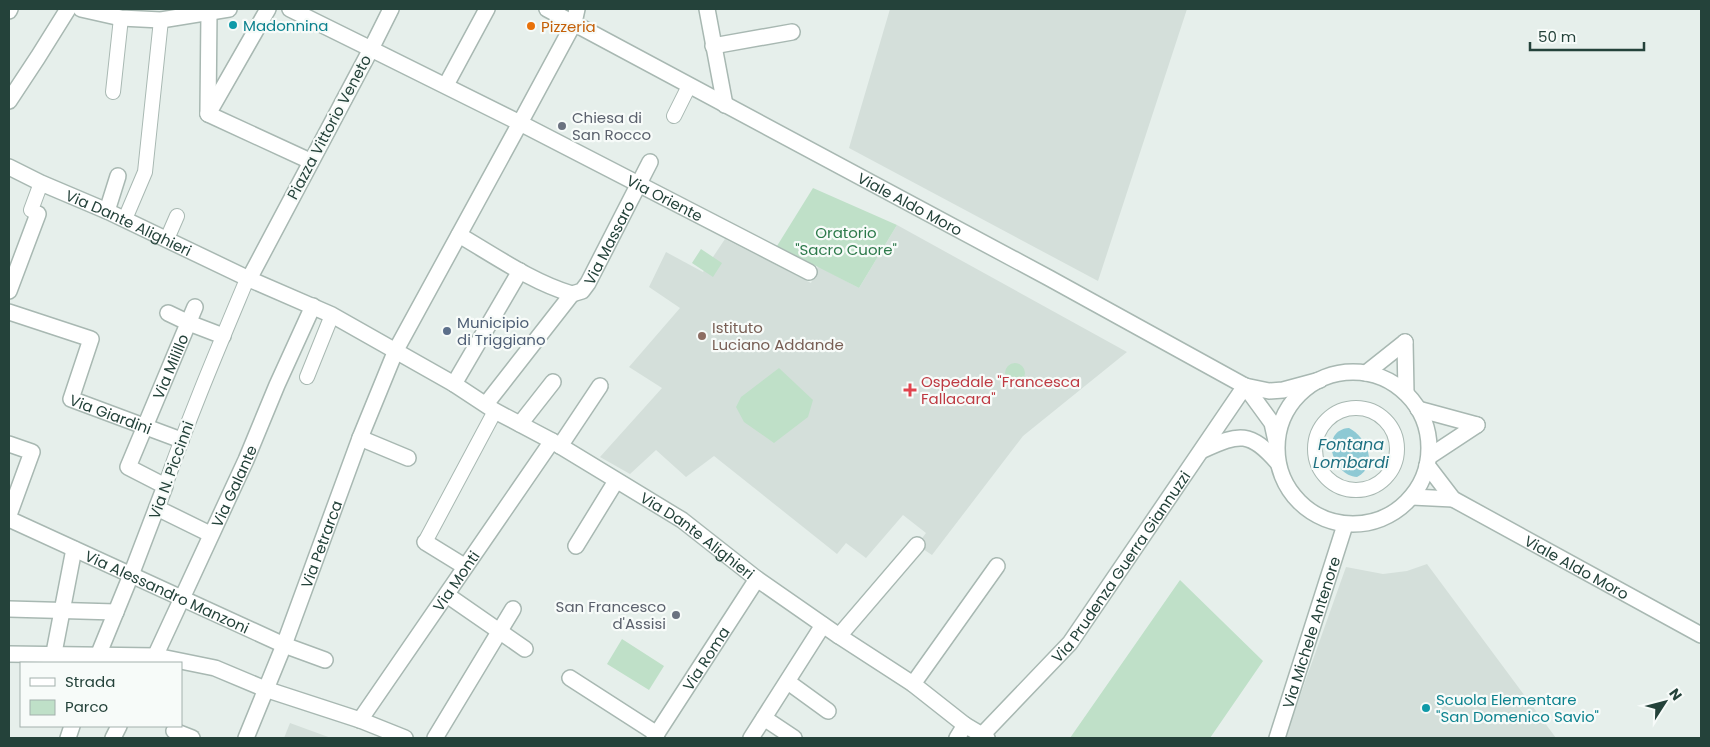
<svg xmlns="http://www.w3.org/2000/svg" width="1710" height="747" viewBox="0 0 1710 747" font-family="Poppins,sans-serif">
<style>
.built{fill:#d4dfda}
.green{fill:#bfe0c8}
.water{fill:#8ec9d4}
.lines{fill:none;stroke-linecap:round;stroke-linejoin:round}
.pedestrian-casing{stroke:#a8b8b2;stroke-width:16}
.minor-casing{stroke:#a8b8b2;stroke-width:18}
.tertiary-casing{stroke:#a8b8b2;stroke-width:18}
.pedestrian{stroke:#fff;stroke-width:14}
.minor{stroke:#fff;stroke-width:15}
.tertiary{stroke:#fff;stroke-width:15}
.culture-dot{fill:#0f9aa8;stroke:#f7fbf9;stroke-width:2}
.food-dot{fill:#e8710a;stroke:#f7fbf9;stroke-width:2}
.worship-dot{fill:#6b7280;stroke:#f7fbf9;stroke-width:2}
.service-dot{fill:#5c6f8a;stroke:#f7fbf9;stroke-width:2}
.education-dot{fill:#8d6e63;stroke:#f7fbf9;stroke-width:2}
.health-dot{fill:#e0444e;stroke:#f7fbf9;stroke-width:2}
.labels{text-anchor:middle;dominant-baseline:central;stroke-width:4.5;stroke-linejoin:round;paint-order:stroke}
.culture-label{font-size:15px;fill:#0d838f;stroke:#f7fbf9;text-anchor:start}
.food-label{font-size:15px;fill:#c56008;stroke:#f7fbf9;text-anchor:start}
.worship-label{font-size:15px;fill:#5b616d;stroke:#f7fbf9;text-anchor:start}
.street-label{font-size:15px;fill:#24423a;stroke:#f7fbf9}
.park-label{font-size:15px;fill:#2d7a4b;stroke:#f7fbf9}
.service-label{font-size:15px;fill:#4e5e75;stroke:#f7fbf9;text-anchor:start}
.education-label{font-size:15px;fill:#785e54;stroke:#f7fbf9;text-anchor:start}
.health-label{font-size:15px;fill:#be3a42;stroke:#f7fbf9;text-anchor:start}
.water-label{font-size:16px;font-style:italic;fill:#1c6f80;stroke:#f7fbf9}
</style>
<rect width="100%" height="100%" fill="#e6efeb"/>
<path class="built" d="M890 9H1187L1098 281 849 148Z
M897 225 1127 352 1023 436 932 555 917 545 926 533 903 515 866 558 846 543 837 554 714 456 686 477 656 450 630 474 600 457 662 388 629 367 680 308 649 287 666 252 703 272 725 239 811 283 818 266 859 288Z
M1427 564 1556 738H1285L1346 567 1383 574 1407 571Z
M290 723 331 738H284Z"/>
<path class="green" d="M813 188 897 225 859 288 777 246Z
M701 249 722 263 713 277 692 263Z
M1005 373a10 10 0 1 1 20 0a10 10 0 1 1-20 0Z
M779 368 813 400 808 417 774 443 744 422 736 407 741 397Z
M1180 580 1263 661 1210 738H1070Z
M622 639 664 666 649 690 607 664Z"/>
<path class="water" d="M1349 428C1367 437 1379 466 1357 477 1332 476 1319 430 1349 428Z"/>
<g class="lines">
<defs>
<path id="pedestrian" d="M113 92 121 18
M674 116 689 86
M38 214 31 210 41 183
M125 219 145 172 161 20
M167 239 177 216
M307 377 332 315
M1315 449a41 41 0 1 1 82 0a41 41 0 1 1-82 0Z
M165 486C189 417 217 351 245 284L249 279
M425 542 495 411"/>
<g id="minor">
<path d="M81 9 121 18 161 20 229 9"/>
<path d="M290 9 371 49 391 9"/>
<path id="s1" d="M577 9 574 23 520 123 809 272"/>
<path d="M707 9 725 105"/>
<path d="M9 11 10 9"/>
<path d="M713 46 792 32"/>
<path d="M446 85 487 9"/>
<path d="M9 101 38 57 68 9"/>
<path d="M208 112 209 12"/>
<path d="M208 114 268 9"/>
<path d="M208 114 310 161"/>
<path id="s2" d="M9 167 41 183 107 211 249 279"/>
<path d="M107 211 118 176"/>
<path d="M459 235C495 256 532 282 572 294"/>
<path d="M9 291 38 214"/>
<path id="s3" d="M572 294 582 291 588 283 650 162"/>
<path id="s4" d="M9 312 91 339 71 399 181 440"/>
<path d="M168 313 189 323 223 336"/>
<path d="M1405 342 1406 393"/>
<path d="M1366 373 1405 342"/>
<path d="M454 384 520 271"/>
<path d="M486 404 572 294"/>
<path d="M1418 409 1477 425"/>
<path d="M520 424 553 382"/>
<path d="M360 438 408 458"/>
<path d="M9 444 32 452 9 515"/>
<path d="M560 446 600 386"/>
<path d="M1430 456 1477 425"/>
<path d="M157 508 210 534"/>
<path id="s5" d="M9 519 284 645 325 660"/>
<path d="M425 542 464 566"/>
<path d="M576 546 616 481"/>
<path d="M447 595 525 649"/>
<path d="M9 609 116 612"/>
<path d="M839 636 917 545"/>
<path d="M9 654 156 656 215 668 265 689 360 720 405 738"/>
<path d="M52 663 74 549"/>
<path id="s6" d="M95 663 131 575 165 486 128 467 195 307"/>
<path id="s7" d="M152 663 246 460 277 385 313 306"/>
<path d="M570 678 657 734"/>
<path d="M788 682 828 711"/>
<path d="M913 684 997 566"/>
<path d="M764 718 794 738"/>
<path id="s8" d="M360 720 552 441"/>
<path d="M174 731 192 738"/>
<path d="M68 738 72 726"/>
<path d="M113 738 119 726"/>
<path id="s9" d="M246 738 284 645 360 438 396 350 520 123 371 49 249 279 332 315 454 384 495 411 552 441 682 520 757 579"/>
<path d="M435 738 513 609"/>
<path d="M751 738 823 625"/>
<path d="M957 738 965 725"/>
</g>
<g id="tertiary">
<path id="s10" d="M547 9 1049 278 1245 386 1269 391 1283 390 1320 380"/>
<circle cx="1353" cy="448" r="76"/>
<path d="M1245 386 1272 423 1276 441"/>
<path d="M1203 450C1240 433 1250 431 1278 463"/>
<path id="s11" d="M1427 465 1453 499 1701 635"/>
<path d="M1412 497 1453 499"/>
<path id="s12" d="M982 735 1070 643 1245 386"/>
<path id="s13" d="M654 738 757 579 839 636 913 684 965 725 987 738"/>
<path id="s14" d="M1277 738 1345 525"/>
</g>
</defs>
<use href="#pedestrian" class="pedestrian-casing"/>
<use href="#minor" class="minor-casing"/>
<use href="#tertiary" class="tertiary-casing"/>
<use href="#pedestrian" class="pedestrian"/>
<use href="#minor" class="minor"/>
<use href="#tertiary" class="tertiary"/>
</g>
<g class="culture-dot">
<circle cx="233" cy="25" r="5"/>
<circle cx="1426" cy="708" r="5"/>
</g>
<circle class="food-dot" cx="531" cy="26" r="5"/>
<g class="worship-dot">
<circle cx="562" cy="126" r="5"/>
<circle cx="676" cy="615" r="5"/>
</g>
<circle class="service-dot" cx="447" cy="331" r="5"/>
<circle class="education-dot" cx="702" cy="336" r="5"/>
<path class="health-dot" d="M907.5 382.5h5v5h5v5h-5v5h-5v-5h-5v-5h5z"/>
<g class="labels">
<g class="culture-label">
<text x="243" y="25">Madonnina</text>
<text x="1436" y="699">Scuola Elementare<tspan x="1436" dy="17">"San Domenico Savio"</tspan></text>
</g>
<g class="food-label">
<text x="541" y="26">Pizzeria</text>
</g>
<g class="worship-label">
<text x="572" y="117">Chiesa di<tspan x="572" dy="17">San Rocco</tspan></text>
<text x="666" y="606" text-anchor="end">San Francesco<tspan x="666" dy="17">d'Assisi</tspan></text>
</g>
<g class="street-label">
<text transform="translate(329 127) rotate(-62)">Piazza Vittorio Veneto</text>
<text stroke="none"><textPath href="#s1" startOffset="291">Via Oriente</textPath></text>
<text stroke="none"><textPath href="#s10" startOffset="412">Viale Aldo Moro</textPath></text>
<text stroke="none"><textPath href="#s2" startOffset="132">Via Dante Alighieri</textPath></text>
<text stroke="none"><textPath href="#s3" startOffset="66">Via Massaro</textPath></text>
<text stroke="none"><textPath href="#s6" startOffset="341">Via Milillo</textPath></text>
<text stroke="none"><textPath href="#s4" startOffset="192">Via Giardini</textPath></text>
<text transform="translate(171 470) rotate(-70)">Via N. Piccinni</text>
<text stroke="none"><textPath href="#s7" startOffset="195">Via Galante</textPath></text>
<text stroke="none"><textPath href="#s9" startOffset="1619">Via Dante Alighieri</textPath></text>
<text stroke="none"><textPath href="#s9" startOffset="208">Via Petrarca</textPath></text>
<text stroke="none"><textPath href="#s12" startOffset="219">Via Prudenza Guerra Giannuzzi</textPath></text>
<text stroke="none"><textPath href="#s11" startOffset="184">Viale Aldo Moro</textPath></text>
<text stroke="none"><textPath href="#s8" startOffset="169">Via Monti</textPath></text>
<text stroke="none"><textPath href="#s5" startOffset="174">Via Alessandro Manzoni</textPath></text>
<text stroke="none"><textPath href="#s14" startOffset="111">Via Michele Antenore</textPath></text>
<text stroke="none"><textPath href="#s13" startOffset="95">Via Roma</textPath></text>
</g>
<g class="park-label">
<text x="846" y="232">Oratorio<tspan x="846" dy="17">"Sacro Cuore"</tspan></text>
</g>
<g class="service-label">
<text x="457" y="322">Municipio<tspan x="457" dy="17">di Triggiano</tspan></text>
</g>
<g class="education-label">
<text x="712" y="327">Istituto<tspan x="712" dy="17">Luciano Addande</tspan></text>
</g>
<g class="health-label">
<text x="921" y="381">Ospedale "Francesca<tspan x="921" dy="17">Fallacara"</tspan></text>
</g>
<g class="water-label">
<text x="1351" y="444">Fontana<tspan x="1351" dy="18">Lombardi</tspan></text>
</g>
</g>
<rect width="1710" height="747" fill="none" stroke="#24423a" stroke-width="20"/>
<rect x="20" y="662" width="162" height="65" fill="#f7fbf9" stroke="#a3b1ad"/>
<rect x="30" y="678" width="25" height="8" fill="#ffffff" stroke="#a3b1ad"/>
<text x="65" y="687" font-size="15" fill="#24423a">Strada</text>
<rect x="30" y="700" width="25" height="15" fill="#bfe0c8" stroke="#a3b1ad"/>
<text x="65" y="712" font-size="15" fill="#24423a">Parco</text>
<g transform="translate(1665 702) rotate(54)" stroke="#f7fbf9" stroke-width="4" paint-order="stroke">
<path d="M0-4L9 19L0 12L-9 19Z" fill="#24423a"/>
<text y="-8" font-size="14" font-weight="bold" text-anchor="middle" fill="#24423a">N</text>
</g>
<path d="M1530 42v8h114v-8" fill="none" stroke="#24423a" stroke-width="2.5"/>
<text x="1538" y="42" font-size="15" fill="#24423a" stroke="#f7fbf9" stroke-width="4" paint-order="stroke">50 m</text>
</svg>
